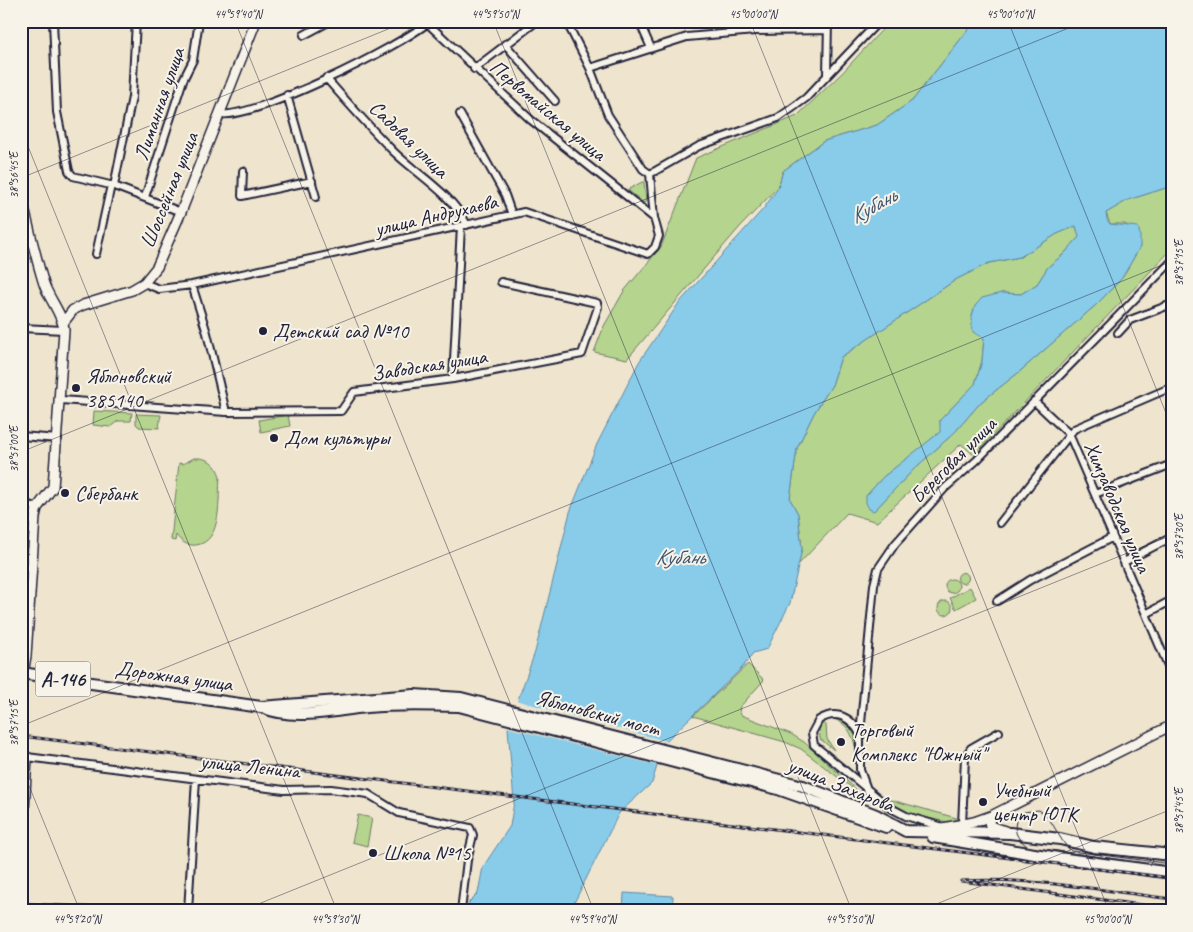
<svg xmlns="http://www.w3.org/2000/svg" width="1193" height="932" viewBox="0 0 1193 932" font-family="Caveat,sans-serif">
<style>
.green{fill:#b5d48e;stroke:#6c7b64}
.water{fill:#88ccea;stroke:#5f88a4}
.pier{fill:#efe5ce}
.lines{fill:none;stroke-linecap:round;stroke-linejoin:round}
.street-casing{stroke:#22223b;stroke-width:10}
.secondary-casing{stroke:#22223b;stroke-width:12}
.primary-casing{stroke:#22223b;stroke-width:14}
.street{stroke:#f7f3e8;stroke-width:6}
.secondary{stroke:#f7f3e8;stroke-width:9}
.primary{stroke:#f7f3e8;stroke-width:10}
.tram{stroke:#22223b;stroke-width:1}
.rail-casing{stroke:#22223b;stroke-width:3}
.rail{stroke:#f7f3e8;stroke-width:1;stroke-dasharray:4;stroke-linecap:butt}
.ticks{fill:none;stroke:#22223b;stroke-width:1;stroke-opacity:0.45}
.poi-dot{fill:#22223b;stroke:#f7f3e8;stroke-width:2}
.labels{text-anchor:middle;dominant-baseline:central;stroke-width:4;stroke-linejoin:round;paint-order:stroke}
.shield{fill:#f7f3e8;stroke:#62616f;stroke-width:1}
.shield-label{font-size:20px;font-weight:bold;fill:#22223b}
.street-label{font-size:21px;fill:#22223b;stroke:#f7f3e8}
.poi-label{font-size:21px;fill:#22223b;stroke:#f7f3e8;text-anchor:start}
.water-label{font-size:22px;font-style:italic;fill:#415570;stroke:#f7f3e8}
.neatline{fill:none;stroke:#22223b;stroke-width:2}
.ticks-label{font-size:12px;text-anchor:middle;fill:#22223b}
</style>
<rect width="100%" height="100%" fill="#efe5ce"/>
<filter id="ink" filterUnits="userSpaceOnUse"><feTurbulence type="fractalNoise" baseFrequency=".02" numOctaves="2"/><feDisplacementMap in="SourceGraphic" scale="10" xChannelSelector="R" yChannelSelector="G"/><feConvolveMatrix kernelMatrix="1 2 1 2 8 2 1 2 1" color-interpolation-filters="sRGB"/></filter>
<g filter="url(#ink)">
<path class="green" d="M890 21H975L912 101 877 125 824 141 783 171 778 187 739 228 627 359 594 352 604 326 624 291 661 247 696 158 797 116 842 73Z
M642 182H644L646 201 644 203 629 191V189Z
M1172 186V249L974 455 961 444 877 522 847 513 798 565 802 549 798 514 790 499 797 448 814 413 832 385 841 357 957 279 989 263 1020 257 1057 234 1076 226 1079 237 1064 254 1048 267 1037 284 1021 294 1001 293 984 338 982 361 975 384 940 420 941 432 883 477 866 496 874 511 913 470 955 432 981 402 1018 373 1097 304 1122 278 1140 247 1126 224H1110L1106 213 1128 200Z
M94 411 132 413 131 421H118L110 427 93 425Z
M136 414 161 415 159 428 139 427 136 424Z
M288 415 290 426 261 432 259 420Z
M194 458C208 457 217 464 220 477 218 497 223 542 196 545 187 546 181 542 176 535L175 541 171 540 179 463 183 464Z
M957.5 578a5.5 5.5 0 1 1 11 0a5.5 5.5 0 1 1-11 0Z
M945 586a7 7 0 1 1 14 0a7 7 0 1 1-14 0Z
M970 587 976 598 956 609 950 598Z
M938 608a7 7 0 1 1 14 0a7 7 0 1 1-14 0Z
M748 664 764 680 739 708 741 715 791 734 804 742 869 801 801 749 785 742 693 716Z
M836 718C853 723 858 737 857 754 854 741 851 726 836 720Z
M823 722 826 725 827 739 834 750 820 739 819 727Z
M881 797 960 819 955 823C938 821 889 811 881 797Z
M358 815 372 818 367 846 352 842Z"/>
<path class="water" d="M975 21H1172V186L1128 200 1106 213 1107 220 1110 224 1138 227 1140 234V247L1122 278 1097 304 1018 373 981 402 955 432 913 470 874 511 869 509 866 503V496L883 477 940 432V420L975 384 982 361 984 338 973 332 971 319 975 306 982 298 1001 293 1021 294 1037 284 1048 267 1064 254 1079 237 1076 226 1057 234 1020 257 989 263 957 279 841 357 832 385 814 413 797 448 790 499 798 514 802 549 790 603 767 649 753 653 743 667 668 739 659 759 652 783 619 813 570 911H468L469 902 478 893 483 867 510 826 514 802 508 728 535 652 570 512 597 444 639 362 679 303 764 208 778 188 783 171 824 141 877 125 912 101Z
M624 893 673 896 672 911H623Z"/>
<path class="pier" d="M515 700 573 716 669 742 659 766 506 727Z"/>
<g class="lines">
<defs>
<path id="street" d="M53 21 57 112 69 171 73 176 114 186 181 212
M425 21 531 120 654 218
M566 21 590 68 608 115 643 169 650 174
M639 21 651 48
M304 35 330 21
M505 44 555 101
M590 68 687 37 755 31 828 30
M474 69 537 21
M827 75 828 21
M326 78C348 103 370 128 394 152 418 175 452 194 467 225
M287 95 316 197
M219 114C254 120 398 47 429 22
M460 114 505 195 512 215
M243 171 242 196 312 181
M650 174 699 146 778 118 791 109 806 98 879 21
M114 186 132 97 136 21
M145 197 183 80 193 60 199 21
M21 233 31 234
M96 254 111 185
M144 283 159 289 192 285 524 212 648 254 655 247 659 236 654 218 650 174
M21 328 64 330
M1118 333 1130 320 1172 304
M453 379 461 226
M61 400 226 412 207 333 192 285
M1034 401 1069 434 1172 675
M226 412 341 411 354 392 453 379 582 354 598 307 597 303 501 282
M21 436 58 439
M1095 494 1172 464
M21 502 37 508
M1000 523 1074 429 1172 387
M1124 562 1172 537
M21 567 30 569
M21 585H29
M997 601 1030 580 1113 537
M1146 614 1172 600
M860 734C851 717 836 709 819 720L812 733 814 745 889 807 906 816 943 827
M27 757 284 790 331 789 368 794 399 813 470 828 473 835 467 860 461 911
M868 792 860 770V734L874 585 878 569 895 544 945 488 976 461 1172 261
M962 825 965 757 971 748 999 732
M21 907 90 911
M188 911 196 779"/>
<path id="secondary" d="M21 197C29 226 35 256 44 284 49 299 63 315 64 330L53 487 37 508 35 517 26 656 23 673
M63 323 73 310 83 305 132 290 144 283 157 267 181 212 256 21
M21 757H27L21 865
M991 816 989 821 990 826 1005 831
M938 829 974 822 991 816 1172 725"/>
<path id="primary" d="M21 673 261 707 414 695 461 698 803 786 876 815 906 831 1010 833 1060 839 1094 847 1172 855
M262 707C294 721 333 710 367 707 398 704 428 705 459 706L778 789 886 827
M933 837 1058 858 1172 873"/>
</defs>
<use href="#street" class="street-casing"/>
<use href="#secondary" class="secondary-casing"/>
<use href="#primary" class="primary-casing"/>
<use href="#street" class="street"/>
<use href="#secondary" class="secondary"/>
<use href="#primary" class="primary"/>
<path class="tram" d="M1172 864 1071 851C1058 840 1053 817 1039 810L1024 812 1016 821C1013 833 1019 841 1029 847L1172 867"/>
<defs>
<path id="rail" d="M21 736 1172 878
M1172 899C1102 890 1031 877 961 881L1172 909
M1033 907 1057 911"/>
</defs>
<use href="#rail" class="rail-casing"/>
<use href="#rail" class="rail"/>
</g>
</g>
<path class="ticks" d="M235 21 594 911M493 21 852 911M750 21 1109 911M1008 21 1172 428M21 129 337 911M21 178 408 21M21 452 1086 21M21 726 1172 261M21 766 80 911M241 911 1172 535M919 911 1172 809"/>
<g class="poi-dot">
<circle cx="263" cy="331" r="5"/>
<circle cx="76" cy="388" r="5"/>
<circle cx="274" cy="438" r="5"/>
<circle cx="65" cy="493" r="5"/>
<circle cx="841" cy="742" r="5"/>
<circle cx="983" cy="802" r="5"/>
<circle cx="373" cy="853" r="5"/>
</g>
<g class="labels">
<rect class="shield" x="35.5" y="661.5" width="55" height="35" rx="4"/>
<g class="shield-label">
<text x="63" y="679">А-146</text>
</g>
<g class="street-label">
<text transform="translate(159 104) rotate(-71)">Лиманная улица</text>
<text transform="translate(548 110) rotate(40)">Первомайская улица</text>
<text transform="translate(409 139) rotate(44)">Садовая улица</text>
<text transform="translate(169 190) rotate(-68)">Шоссейная улица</text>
<text transform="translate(436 215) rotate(-13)">улица Андрухаева</text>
<text transform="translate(429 365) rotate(-9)">Заводская улица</text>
<text transform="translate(953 460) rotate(-45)">Береговая улица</text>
<text transform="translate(1118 507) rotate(67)">Химзаводская улица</text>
<text transform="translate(174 676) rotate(8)">Дорожная улица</text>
<text transform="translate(598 713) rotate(15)">Яблоновский мост</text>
<text transform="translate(250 766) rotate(6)">улица Ленина</text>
<text transform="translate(841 785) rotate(22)">улица Захарова</text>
</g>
<g class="poi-label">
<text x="273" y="331">Детский сад №10</text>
<text x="86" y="376">Яблоновский<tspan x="86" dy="24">385140</tspan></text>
<text x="284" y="438">Дом культуры</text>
<text x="75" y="493">Сбербанк</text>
<text x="851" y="730">Торговый<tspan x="851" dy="24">Комплекс "Южный"</tspan></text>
<text x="993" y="790">Учебный<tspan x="993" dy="24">центр ЮТК</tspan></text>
<text x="383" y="853">Школа №15</text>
</g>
<g class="water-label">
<text transform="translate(873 206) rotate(-29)">Кубань</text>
<text x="680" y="557">Кубань</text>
</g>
</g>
<rect width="1193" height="932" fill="none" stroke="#f7f3e8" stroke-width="55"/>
<rect x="28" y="28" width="1138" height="876" class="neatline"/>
<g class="ticks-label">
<text x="238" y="18">44°59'40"N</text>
<text x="495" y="18">44°59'50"N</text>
<text x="753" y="18">45°00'00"N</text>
<text x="1010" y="18">45°00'10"N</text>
<text transform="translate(14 175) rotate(-90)" y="4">38°56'45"E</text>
<text transform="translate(1179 263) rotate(-90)" y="4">38°57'15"E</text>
<text transform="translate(14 449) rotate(-90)" y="4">38°57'00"E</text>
<text transform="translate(1179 537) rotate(-90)" y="4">38°57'30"E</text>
<text transform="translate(14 723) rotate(-90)" y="4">38°57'15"E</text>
<text transform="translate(1179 811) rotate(-90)" y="4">38°57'45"E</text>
<text x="77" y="923">44°59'20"N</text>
<text x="335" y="923">44°59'30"N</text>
<text x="592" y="923">44°59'40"N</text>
<text x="849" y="923">44°59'50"N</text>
<text x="1107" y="923">45°00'00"N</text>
</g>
</svg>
